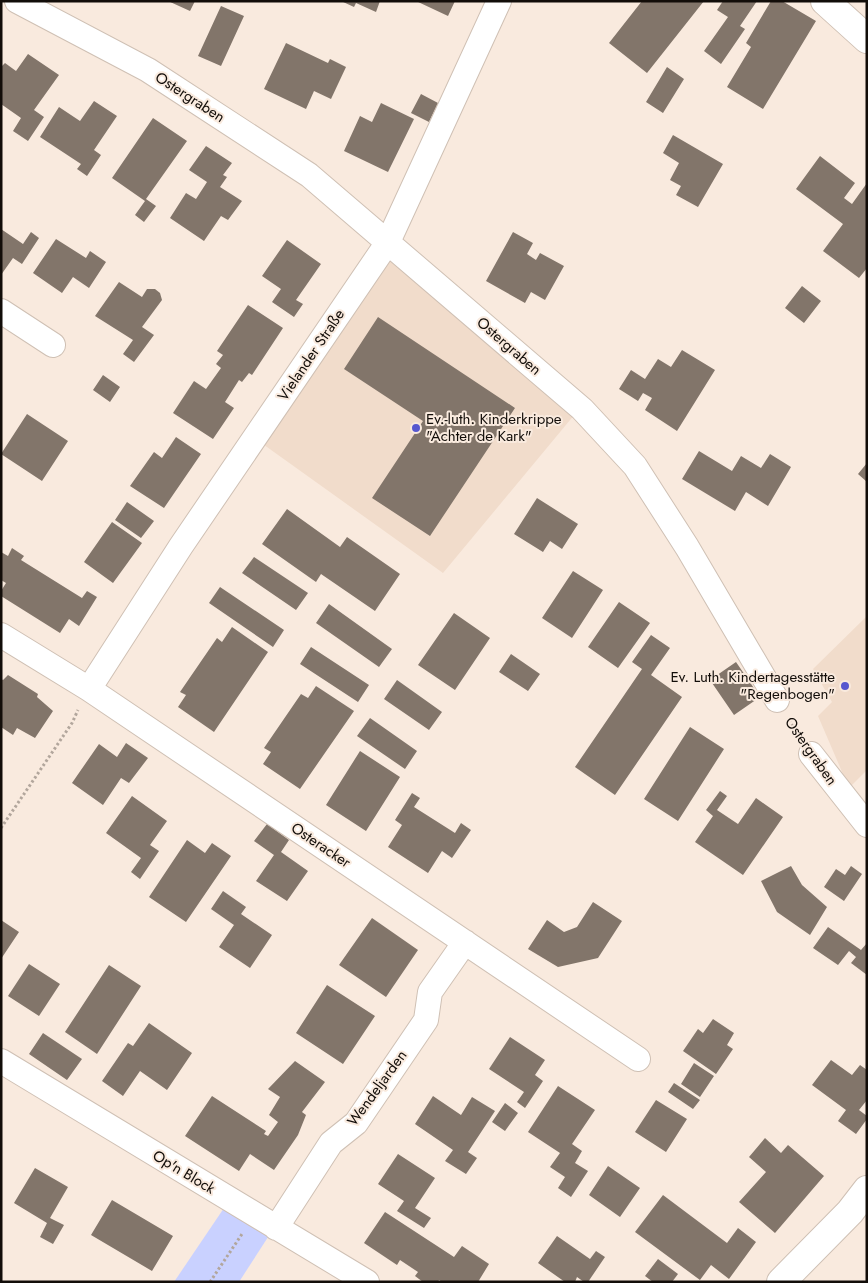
<svg xmlns="http://www.w3.org/2000/svg" width="868" height="1283" viewBox="0 0 868 1283" font-family="Jost,sans-serif">
<style>
.built{fill:#f1dccb}
.green{fill:#c9d1ff}
.building{fill:#82756a}
.lines{fill:none;stroke-linecap:round;stroke-linejoin:round}
.minor-casing{stroke:#cfc0b4;stroke-width:26}
.tertiary-casing{stroke:#cfc0b4;stroke-width:30}
.path{stroke:#b2a69c;stroke-width:3;stroke-dasharray:2.5 2.5;stroke-linecap:butt}
.minor{stroke:#fff;stroke-width:24}
.tertiary{stroke:#fff;stroke-width:28}
.poi-dot{fill:#5758cf;stroke:#f9eade;stroke-width:2}
.labels{text-anchor:middle;dominant-baseline:central;stroke-width:4;stroke-linejoin:round;paint-order:stroke}
.street-label{font-size:15px;fill:#120d09;stroke:#f9eade}
.poi-label{font-size:15px;fill:#120d09;stroke:#f9eade;text-anchor:start}
</style>
<rect width="100%" height="100%" fill="#f9eade"/>
<path class="built" d="M387 257 575 414 443 573 260 442Z
M867 616V770L849 788 818 716 832 702 813 669Z"/>
<path class="green" d="M224 1208 270 1234 239 1282H174Z"/>
<path class="building" d="M168 1H195L190 11Z
M341 1H380L376 12 356 3 354 7Z
M416 1H455L448 16Z
M642 1H704L647 73 609 43Z
M723 1H757L740 26 745 29 721 64 704 51 728 17 717 10Z
M771 1H782L816 21 763 109 727 87 751 47 746 43Z
M221 6 244 16 221 66 198 56Z
M286 43 328 63 330 59 346 67 331 99 314 91 306 109 264 89Z
M28 54 59 75 34 110 44 117 28 141 13 131 21 118 1 104V67L5 63 16 71Z
M667 67 684 79 663 113 646 102Z
M421 94 438 103 429 122 411 113Z
M94 101 117 116 94 150 101 155 87 176 77 169 81 164 40 137 59 107 80 121Z
M381 103 414 119 388 172 344 151 360 116 372 122Z
M153 118 187 141 146 199 156 206 144 222 135 215 145 201 112 178Z
M673 135 723 164 698 207 676 195 681 186 670 180 679 163 663 153Z
M206 146 232 163 223 175 227 177 220 187 242 201 228 220 221 216 204 241 170 218 186 193 196 199 207 182 189 170Z
M820 156 855 183 844 198 852 204 867 183V268L859 278 823 251 843 224 796 189Z
M1 229 23 244 31 232 39 238 22 264 13 258 1 275Z
M513 232 533 243 527 254 536 260 540 253 564 266 545 300 531 292 525 303 486 281Z
M56 239 86 258 90 251 106 262 89 288 73 277 62 293 33 273Z
M287 240 321 264 296 300 303 304 294 317 272 302 281 289 262 276Z
M119 282 142 297 147 289H155L160 293 162 300 142 327 154 335 134 362 123 354 133 340 95 316Z
M802 286 821 301 804 323 785 308Z
M248 305 283 328 252 375 249 373 242 382 239 380 225 402 234 408 213 439 173 413 194 381 206 389 221 368 216 364 223 355 217 351Z
M378 317 515 408 430 536 372 498 423 421 344 369Z
M682 350 715 370 677 431 645 410 652 398 643 393 638 401 619 389 631 370 645 379 658 359 671 367Z
M103 375 120 387 110 402 93 390Z
M27 414 68 441 42 481 1 454Z
M176 437 201 454 164 508 130 486 154 452 162 458Z
M699 451 732 471 741 456 761 468 770 454 791 467 768 506 746 492 735 511 682 479Z
M867 463V482L858 474Z
M537 498 578 524 562 549 550 541 543 552 514 534Z
M127 502 154 521 141 538 115 520Z
M287 509 340 547 347 537 400 574 375 611 321 574 316 582 262 544Z
M112 522 142 543 113 583 84 562Z
M12 548 24 556 21 560 82 598 87 591 97 597 79 626 69 619 60 633 1 596V591L6 583 1 580V552L8 556Z
M254 557 308 593 296 610 242 573Z
M573 571 603 590 572 638 542 618Z
M220 587 284 630 273 647 209 603Z
M619 602 650 623 618 668 588 647Z
M329 604 392 649 379 667 316 623Z
M454 613 490 638 455 690 418 665Z
M232 627 268 652 214 732 178 707 186 695 180 692 217 638 222 642Z
M651 635 670 648 651 675 682 697 615 795 575 767 642 669 632 662Z
M311 647 369 685 358 702 300 664Z
M511 654 540 674 528 691 499 672Z
M736 662 760 697 734 715 710 680Z
M8 675 38 694 37 697 53 711 35 738 17 728 13 735 1 727V679L3 680Z
M397 680 442 712 429 730 384 699Z
M316 686 354 711 300 789 263 764 271 752 264 748 301 694 308 698Z
M370 718 417 751 405 769 357 736Z
M690 727 724 749 678 821 644 799Z
M126 743 148 758 129 783 121 778 103 805 72 783 99 744 117 757Z
M360 751 400 777 366 831 326 805Z
M720 791 727 796 717 810 738 824 756 798 783 817 743 875 695 842 713 816 706 810Z
M412 793 420 798 414 807 455 833 461 823 471 830 452 858 442 851 428 873 388 847 402 825 395 820Z
M132 796 167 821 150 845 159 851 140 879 131 872 141 858 106 833Z
M267 824 289 840 281 852 308 871 287 901 256 881 274 855 254 841Z
M187 840 205 853 212 843 231 856 186 922 149 897Z
M791 866 802 885 827 907 810 935 777 912 761 881Z
M851 866 862 874 844 901 824 887 836 869 845 875Z
M223 891 246 907 241 914 272 935 250 968 219 947 234 925 211 909Z
M593 902 622 921 598 958 558 967 528 949 547 920 564 932 577 927Z
M372 918 418 950 386 997 339 965Z
M1 920 19 932 1 959Z
M828 927 861 950 867 943V975L851 963 856 957 849 951 838 965 813 948Z
M29 964 60 984 39 1016 8 996Z
M109 965 141 986 97 1054 65 1032Z
M327 985 375 1016 343 1064 296 1033Z
M713 1019 734 1033 727 1045 733 1049 716 1074 683 1051 698 1029 703 1033Z
M149 1023 192 1053 167 1090 140 1071 123 1096 102 1081 128 1043 133 1046Z
M43 1033 82 1059 67 1080 29 1054Z
M510 1037 545 1060 535 1075 543 1081 525 1108 517 1102 524 1092 489 1069Z
M831 1060 852 1075 860 1065 867 1070V1100L859 1110 867 1116V1119L856 1134 838 1121 846 1110 812 1085Z
M295 1061 325 1082 302 1112 306 1115 298 1135 274 1170 250 1154 239 1171 185 1136 212 1096 266 1131 264 1134 268 1136 278 1122 269 1115 280 1097 268 1089Z
M694 1063 714 1076 700 1097 681 1084Z
M674 1083 700 1100 693 1109 668 1092Z
M558 1086 595 1110 572 1144 582 1151 575 1163 588 1171 571 1197 558 1188 565 1177 550 1167 560 1153 528 1132Z
M433 1096 461 1115 472 1097 495 1111 468 1152 477 1158 466 1174 445 1161 453 1150 415 1124Z
M656 1100 687 1119 666 1152 635 1132Z
M505 1103 518 1113 505 1131 492 1122Z
M765 1138 781 1153 788 1145 824 1176 775 1233 739 1202 766 1172 749 1157Z
M398 1154 435 1178 415 1208 431 1218 424 1228 397 1211 404 1201 378 1184Z
M608 1166 640 1188 620 1217 589 1195Z
M35 1168 68 1187 50 1218 64 1225 53 1244 40 1237 47 1223 14 1203Z
M663 1195 727 1243 738 1228 756 1242 729 1279 711 1265 700 1280 635 1232Z
M112 1200 173 1236 152 1271 91 1235Z
M385 1212 454 1257 462 1246 489 1264 478 1282H442L439 1280 438 1282H423L415 1276 418 1272 400 1260 397 1265 364 1243Z
M557 1236 590 1259 596 1251 605 1257 588 1282H584L577 1277 575 1282H565L538 1263Z
M658 1259 678 1274 672 1282H653L645 1276Z"/>
<g class="lines">
<defs>
<path id="minor" d="M17 1 148 70 309 175 582 409 635 466 687 547 777 700
M1 311 53 345
M1 635 89 689 638 1059
M89 689 181 546 388 242 499 1
M811 754 867 825
M1 1061 367 1282
M276 1228 331 1143 356 1123 426 1020 430 992 465 942"/>
<path id="tertiary" d="M825 1 867 39
M781 1282 850 1212 867 1190"/>
</defs>
<use href="#minor" class="minor-casing"/>
<use href="#tertiary" class="tertiary-casing"/>
<path class="path" d="M789 720 799 736
M1 828 72 723 78 710
M210 1282 242 1234"/>
<use href="#minor" class="minor"/>
<use href="#tertiary" class="tertiary"/>
</g>
<g class="poi-dot">
<circle cx="416" cy="428" r="5"/>
<circle cx="845" cy="686" r="5"/>
</g>
<g class="labels">
<g class="street-label">
<text transform="translate(190 97) rotate(33)">Ostergraben</text>
<text transform="translate(509 346) rotate(41)">Ostergraben</text>
<text transform="translate(311 355) rotate(-56)">Vielander Straße</text>
<text transform="translate(811 751) rotate(55)">Ostergraben</text>
<text transform="translate(321 845) rotate(34)">Osteracker</text>
<text transform="translate(377 1088) rotate(-54)">Wendeljarden</text>
<text transform="translate(184 1172) rotate(31)">Op'n Block</text>
</g>
<g class="poi-label">
<text x="426" y="419">Ev.-luth. Kinderkrippe<tspan x="426" dy="17">"Achter de Kark"</tspan></text>
<text x="835" y="677" text-anchor="end">Ev. Luth. Kindertagesstätte<tspan x="835" dy="17">"Regenbogen"</tspan></text>
</g>
</g>
<rect width="868" height="1283" fill="none" stroke="#120d09" stroke-width="5"/>
</svg>
